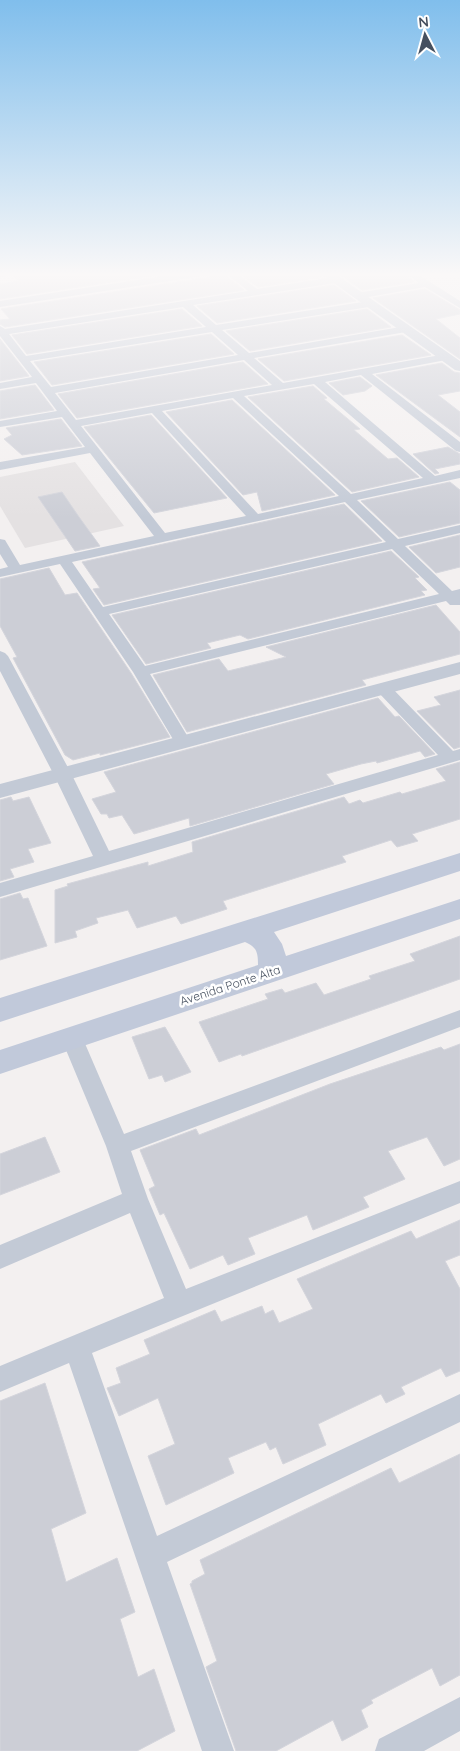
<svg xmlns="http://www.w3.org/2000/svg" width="460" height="1751" viewBox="0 0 460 1751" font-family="Quicksand,sans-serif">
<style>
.education{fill:#e4e1e2}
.building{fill:#ccced6;stroke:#d4d5dc}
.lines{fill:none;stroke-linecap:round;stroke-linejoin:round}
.minor{fill:#c3cad6;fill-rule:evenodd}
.tertiary{fill:#c3cad6;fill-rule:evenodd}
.secondary{fill:#c1c9da;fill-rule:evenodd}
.labels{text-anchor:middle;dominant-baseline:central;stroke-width:5;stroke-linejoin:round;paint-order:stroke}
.street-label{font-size:12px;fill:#46505f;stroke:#fff}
</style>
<rect width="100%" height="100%" fill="#f3f0f0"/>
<path class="education" d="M75 462 124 526 25 548 0 506V477Z"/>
<path class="building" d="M44 273H170L0 299V284L19 281 14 277Z
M239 273H318L322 277 258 287Z
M338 273H404L414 282 362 290Z
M225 275 244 290 5 327 0 324V320L10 319 1 309Z
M334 285 356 301 217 323 197 306Z
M425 289 460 310V314L436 319 460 338V359L373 298Z
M182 309 202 326 27 354 12 335Z
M367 309 391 327 250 351 226 331Z
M211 334 234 354 52 385 34 362Z
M402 335 431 355 284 381 258 359Z
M0 339 29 376 0 381Z
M243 362 268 384 77 418 58 394Z
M442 363 454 372 460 373V391L438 395 460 412V437L376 375Z
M360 377 372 386 365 391 343 395 329 383Z
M35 385 54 410 0 419V391Z
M313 386 327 398 324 399 360 429 354 430 388 459 397 458 419 477 352 492 248 397Z
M232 400 335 495 262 511 257 492 243 495 166 412Z
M151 415 227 498 154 513 84 427Z
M61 419 82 446 22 455 4 439 12 435 6 428Z
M448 447 460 454V464L435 469 439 473 435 474 413 454Z
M450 482 460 490V523L399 537 361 501Z
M62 492 79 517 100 546 75 551 38 497Z
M344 504 382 541 104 605 93 589 100 588 82 562Z
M460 535V567L436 573 409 547Z
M391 551 419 577 415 578 427 590 421 591 425 595 248 639 240 635 207 643 211 648 146 664 112 615Z
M49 568 65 595 77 593 131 673 170 737 100 755V753L73 760 65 755 13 658 17 657 0 626V579Z
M436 605 460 632V654L362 680 366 685 187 732 153 675 219 659 228 671 286 657 266 647Z
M460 690V747L454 749 417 711 441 705 434 697Z
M378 698 395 717 399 716 435 754 425 757 420 751 377 763 376 761 361 764 326 774 334 784 190 826 189 818 134 834 122 815 109 818 107 814H101L92 799 116 792 104 772Z
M460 762V819L412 834 418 841 397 847 391 840 342 856 346 862 223 901 227 909 181 924 176 916 137 928 128 910 96 918 98 923 75 931 77 937 55 943V890L68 886 67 884 148 862V866L193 852 192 842 344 797 349 804 360 800 363 803 400 792 402 794 446 781 436 769Z
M11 797 13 801 29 797 51 843 28 849 34 862 10 869 14 877 0 881V800Z
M20 893 23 899 28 898 47 946 0 960V899Z
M460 936V979L242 1056 241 1054 219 1062 199 1022 268 999 265 994 282 989 285 993 316 983 324 995 371 979 369 976 415 961 410 954Z
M165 1027 191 1072 165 1082 162 1075 149 1079 132 1037Z
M460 1044V1159L444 1166 427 1137 388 1151 405 1179 363 1197 369 1207 313 1230 307 1215 248 1238 255 1254 228 1265 223 1255 190 1269 164 1213 160 1215 149 1189 155 1186 140 1150 196 1129 199 1135 330 1084 441 1047 444 1050Z
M45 1137 60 1172 0 1195V1154Z
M460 1220V1255L445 1261 460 1289V1371L446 1377 441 1368 401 1387 405 1394 386 1403 381 1394 318 1424 326 1445 283 1464 276 1447 270 1450 266 1442 228 1458 234 1473 166 1505 148 1456 175 1444 158 1398 119 1416 107 1388 121 1383 116 1368 150 1354 144 1340 215 1310 221 1322 262 1306 265 1314 273 1310 279 1323 313 1309 297 1279 411 1231 416 1239Z
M45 1383 86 1513 51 1529 66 1582 117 1558 135 1612 120 1619 138 1677 154 1669 175 1731 137 1751H0V1401Z
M460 1454V1675L440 1686 432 1668 371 1700 373 1703 361 1710 368 1727 342 1741 333 1720 276 1751H236L206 1667 217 1661 190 1584 192 1583V1581L205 1574 200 1560 391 1468 399 1483Z"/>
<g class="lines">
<path class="minor" d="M183 273H206L202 276 0 307V301Z
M226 273H236L257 289 335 277 340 280 335 283 193 305 216 325 369 301 374 304 369 307 222 330 249 353 406 326 411 329 406 332 254 358 283 383 446 354 450 355 451 357 446 360 372 374 460 442V452L456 451 361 375 325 382 435 476 460 470V478L357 500 398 539 460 525V533L405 546 452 591 460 589V605H450L446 601 150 674 191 742 189 746 183 747 177 746 133 672 60 564 0 577V569L8 567 0 554V539L5 540 20 565 154 536 90 453 0 470V462L85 447 62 417 0 427V421L57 411 36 383 0 389V383L32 377 0 336V326L5 329 248 291ZM183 307 206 327 26 356 9 334ZM212 332 238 355 51 387 30 361ZM244 360 272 385 76 420 55 393ZM314 384 423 478 351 494 244 396ZM233 398 339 496 258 514 162 411ZM152 413 246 516 165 533 81 426ZM345 502 386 542 103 607 72 562ZM392 549 439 594 145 666 109 614Z
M406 273H416L460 301V308L425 287 357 299 352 296 357 293 419 283Z
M0 651 5 653 8 656 72 775 109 851 438 755 378 692 376 689 378 686H390L453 751 460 749V760L0 897V883L93 856 54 775 0 671Z
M460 1010V1027L131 1151 148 1199 186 1289 460 1181V1203L92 1353 157 1536 460 1394V1422L167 1562 234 1751H202L69 1363 0 1392V1366L164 1298 130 1213 0 1269V1245L122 1194 106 1146 61 1038 64 1032 72 1029 80 1032 124 1134Z
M460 1697V1731L424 1751H375L379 1739Z"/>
<path class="tertiary" d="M0 273H15L13 275 0 277Z
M320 273H334L460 361V371L455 370Z
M460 662V674L0 798V784Z"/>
<path class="secondary" d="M460 853V871L274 932 282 944 286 956 460 899V919L0 1074V1050L258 965C258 953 257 947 245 942L0 1022V998Z"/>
</g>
<linearGradient id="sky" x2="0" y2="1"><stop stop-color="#80beec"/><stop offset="0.53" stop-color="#faf8f8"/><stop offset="1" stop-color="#faf8f8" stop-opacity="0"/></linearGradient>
<rect width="460" height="518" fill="url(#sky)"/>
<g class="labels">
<g class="street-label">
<text transform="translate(230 985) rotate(-18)">Avenida Ponte Alta</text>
</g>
</g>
<g transform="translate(425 35) rotate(354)" stroke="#ffffff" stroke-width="4" paint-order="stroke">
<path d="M0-4L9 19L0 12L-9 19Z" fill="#46505f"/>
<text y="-8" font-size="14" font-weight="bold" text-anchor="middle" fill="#46505f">N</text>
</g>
</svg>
